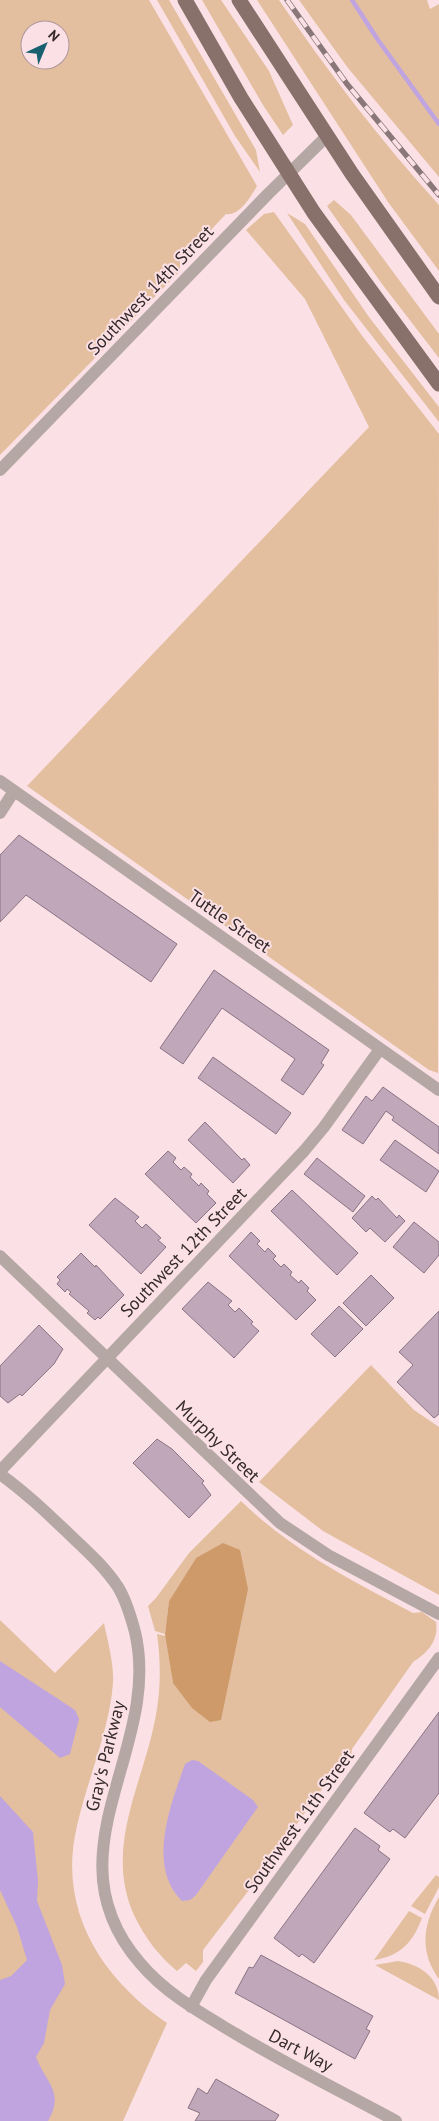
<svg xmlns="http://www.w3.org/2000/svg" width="439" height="2121" viewBox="0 0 439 2121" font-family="'PT Sans',sans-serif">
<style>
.green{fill:#e3bf9f;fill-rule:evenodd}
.forest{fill:#ce9a69}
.water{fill:#bfa4e0}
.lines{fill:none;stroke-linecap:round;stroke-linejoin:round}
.stream{stroke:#bfa4e0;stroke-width:4.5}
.building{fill:#c0a8ba;stroke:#8a7384}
.minor{stroke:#b5a7a4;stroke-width:12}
.primary{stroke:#89716b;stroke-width:15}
.rail-casing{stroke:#89777a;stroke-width:5.5}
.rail{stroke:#fbe1e6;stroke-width:4;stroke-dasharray:11;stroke-linecap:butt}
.labels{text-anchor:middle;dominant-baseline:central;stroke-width:4;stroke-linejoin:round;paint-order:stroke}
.street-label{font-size:18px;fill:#35292b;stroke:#fbe1e6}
</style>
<rect width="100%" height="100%" fill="#fbe1e6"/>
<path class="green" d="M0 0H149L257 186C251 196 240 216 226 214L207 234 206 242 200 248 193 247 180 260V271L0 455ZM30 30H60V60H30Z
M157 0H169L256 150 260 172 235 136Z
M202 0H221L269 71 293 125 283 135 263 105Z
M257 0H279C328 72 380 140 439 205V271L388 202Z
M299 0H427L430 9 439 4V177L348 68Z
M334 200 351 215 439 334V358L382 284 327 206Z
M274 212 363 337 439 434 438 1073 429 1070 27 786 369 427 305 299 246 230 264 214Z
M287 213 305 224 369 317 439 407V422L344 300Z
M371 1365 414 1410 439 1427V1595L323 1531 259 1482Z
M241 1501C293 1551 349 1579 413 1613L422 1612 436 1622C439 1640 428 1653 413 1662L352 1749 351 1757 346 1765 338 1767 281 1846C280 1856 277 1861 268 1865L203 1950V1962L196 1971 186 1963 177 1971C158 1955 145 1938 134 1915 104 1848 142 1786 155 1720 161 1691 161 1663 157 1634L166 1636 173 1683 196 1558 169 1601 165 1634 155 1631 148 1606 156 1598 189 1553Z
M0 1620 55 1673 104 1623C108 1643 114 1663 113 1683 110 1728 87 1781 77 1826 57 1909 101 1978 167 2023L123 2121H0Z
M436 1875 439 1877V1887L425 1914 411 1906Z
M439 1897V1979C419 1952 423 1924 439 1897Z
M409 1911 422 1918C413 1942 401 1956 374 1960Z
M398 1961C419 1964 439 1977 439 2000L375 1965Z"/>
<path class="forest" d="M223 1543 240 1550 248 1589 221 1720 210 1722 192 1708 173 1683 165 1634 169 1601 196 1558Z"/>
<path class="water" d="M0 1661 75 1710 79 1719 70 1754 60 1758 0 1707Z
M192 1760 198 1761 253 1800 258 1807 196 1895 190 1900 182 1901C146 1866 171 1804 185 1764Z
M0 1796 33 1832 38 1881 37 1901 62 1965 65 1984 50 2010 44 2043 36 2057C46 2083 65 2092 48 2121H0V1980L11 1976 27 1960 17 1927 0 1890Z"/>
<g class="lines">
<path class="stream" d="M352 0 378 40 439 124"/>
</g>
<path class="building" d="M19 835 177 944 151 982 26 895 0 922V855Z
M214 970 329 1050 321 1063 324 1065 303 1095 281 1080 295 1059 222 1008 183 1064 160 1048Z
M213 1057 291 1113 276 1134 198 1078Z
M383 1087 439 1127V1154L392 1120 394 1117 386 1111 363 1144 342 1130 366 1096 372 1101Z
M205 1122 242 1160 244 1158 250 1165 233 1183 188 1140Z
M395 1140 439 1171 426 1192 380 1160Z
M168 1151 176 1158 173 1162 181 1170 184 1167 192 1174 190 1177 199 1186 201 1183 209 1191 207 1194 216 1203 196 1223 145 1174Z
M317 1158 365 1196 353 1212 304 1174Z
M292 1190 358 1253 337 1275 271 1211Z
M372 1196 376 1200 378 1198 397 1218 399 1215 405 1221 385 1242 370 1228 366 1232 352 1218Z
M115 1198 139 1217 135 1221 142 1228 146 1224 161 1238 158 1240 166 1247 141 1274 89 1225Z
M414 1222 439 1242V1255L424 1273 393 1247Z
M251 1232 260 1241 257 1244 265 1252 268 1248 276 1256 273 1259 281 1267 284 1264 292 1272 290 1275 299 1283 301 1280 309 1288 307 1291 316 1300 296 1320 229 1256Z
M81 1253 95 1267 96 1265 124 1295 100 1319 98 1317 95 1320 87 1313 89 1311 69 1294 71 1292 67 1289 65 1292 57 1284 60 1280 57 1277Z
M371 1275 394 1298 366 1326 343 1303Z
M208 1282 232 1301 228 1305 235 1312 239 1308 253 1322 251 1324 259 1331 234 1358 182 1309Z
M339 1306 363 1329 335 1357 311 1334Z
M439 1311V1414L434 1418 397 1382 413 1365 399 1352Z
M39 1325 63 1349 54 1364 22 1396 20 1394 8 1403 0 1396V1366Z
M157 1439 172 1449 204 1481 202 1483 211 1495 189 1518 133 1463Z
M439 1712V1793L405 1838 393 1829 390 1832 364 1813Z
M355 1828 380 1846 378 1850 390 1859 314 1963 302 1954 299 1957 274 1938Z
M261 1955 373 2016 366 2029 370 2031 355 2059 235 1993 249 1967 253 1968Z
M216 2079 279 2115 275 2121H195L200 2113 188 2108 198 2088 207 2094Z"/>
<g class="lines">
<path class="minor" d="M0 470 268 194 327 136
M0 781 439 1090
M0 813 14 791
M0 1256 280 1523 328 1555 439 1614
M0 1471 304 1151 324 1127 380 1049
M0 1474C25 1492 46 1512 68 1533 86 1550 105 1567 118 1587 126 1600 131 1617 135 1632 163 1749 45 1853 140 1963 166 1994 201 2013 236 2034 288 2065 342 2092 396 2121
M191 2007 206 1980 439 1658"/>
<path class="primary" d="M185 0 241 98 314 213 439 384
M239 0 352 174 439 297"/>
<defs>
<path id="rail" d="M287 0 347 84 439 195"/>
</defs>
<use href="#rail" class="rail-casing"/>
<use href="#rail" class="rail"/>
</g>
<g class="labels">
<g class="street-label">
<text transform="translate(150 290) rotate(-46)">Southwest 14th Street</text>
<text transform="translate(230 921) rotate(35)">Tuttle Street</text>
<text transform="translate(183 1252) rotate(-46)">Southwest 12th Street</text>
<text transform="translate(218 1441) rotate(44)">Murphy Street</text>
<text transform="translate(105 1756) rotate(-76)">Gray's Parkway</text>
<text transform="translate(299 1821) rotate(-54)">Southwest 11th Street</text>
<text transform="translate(301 2050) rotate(28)">Dart Way</text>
</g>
</g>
<g transform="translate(45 45) rotate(44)"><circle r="24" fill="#fbe1e6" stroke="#ac979b"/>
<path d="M0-4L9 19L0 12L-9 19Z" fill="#186070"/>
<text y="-8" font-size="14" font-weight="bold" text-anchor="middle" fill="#35292b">N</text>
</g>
</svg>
